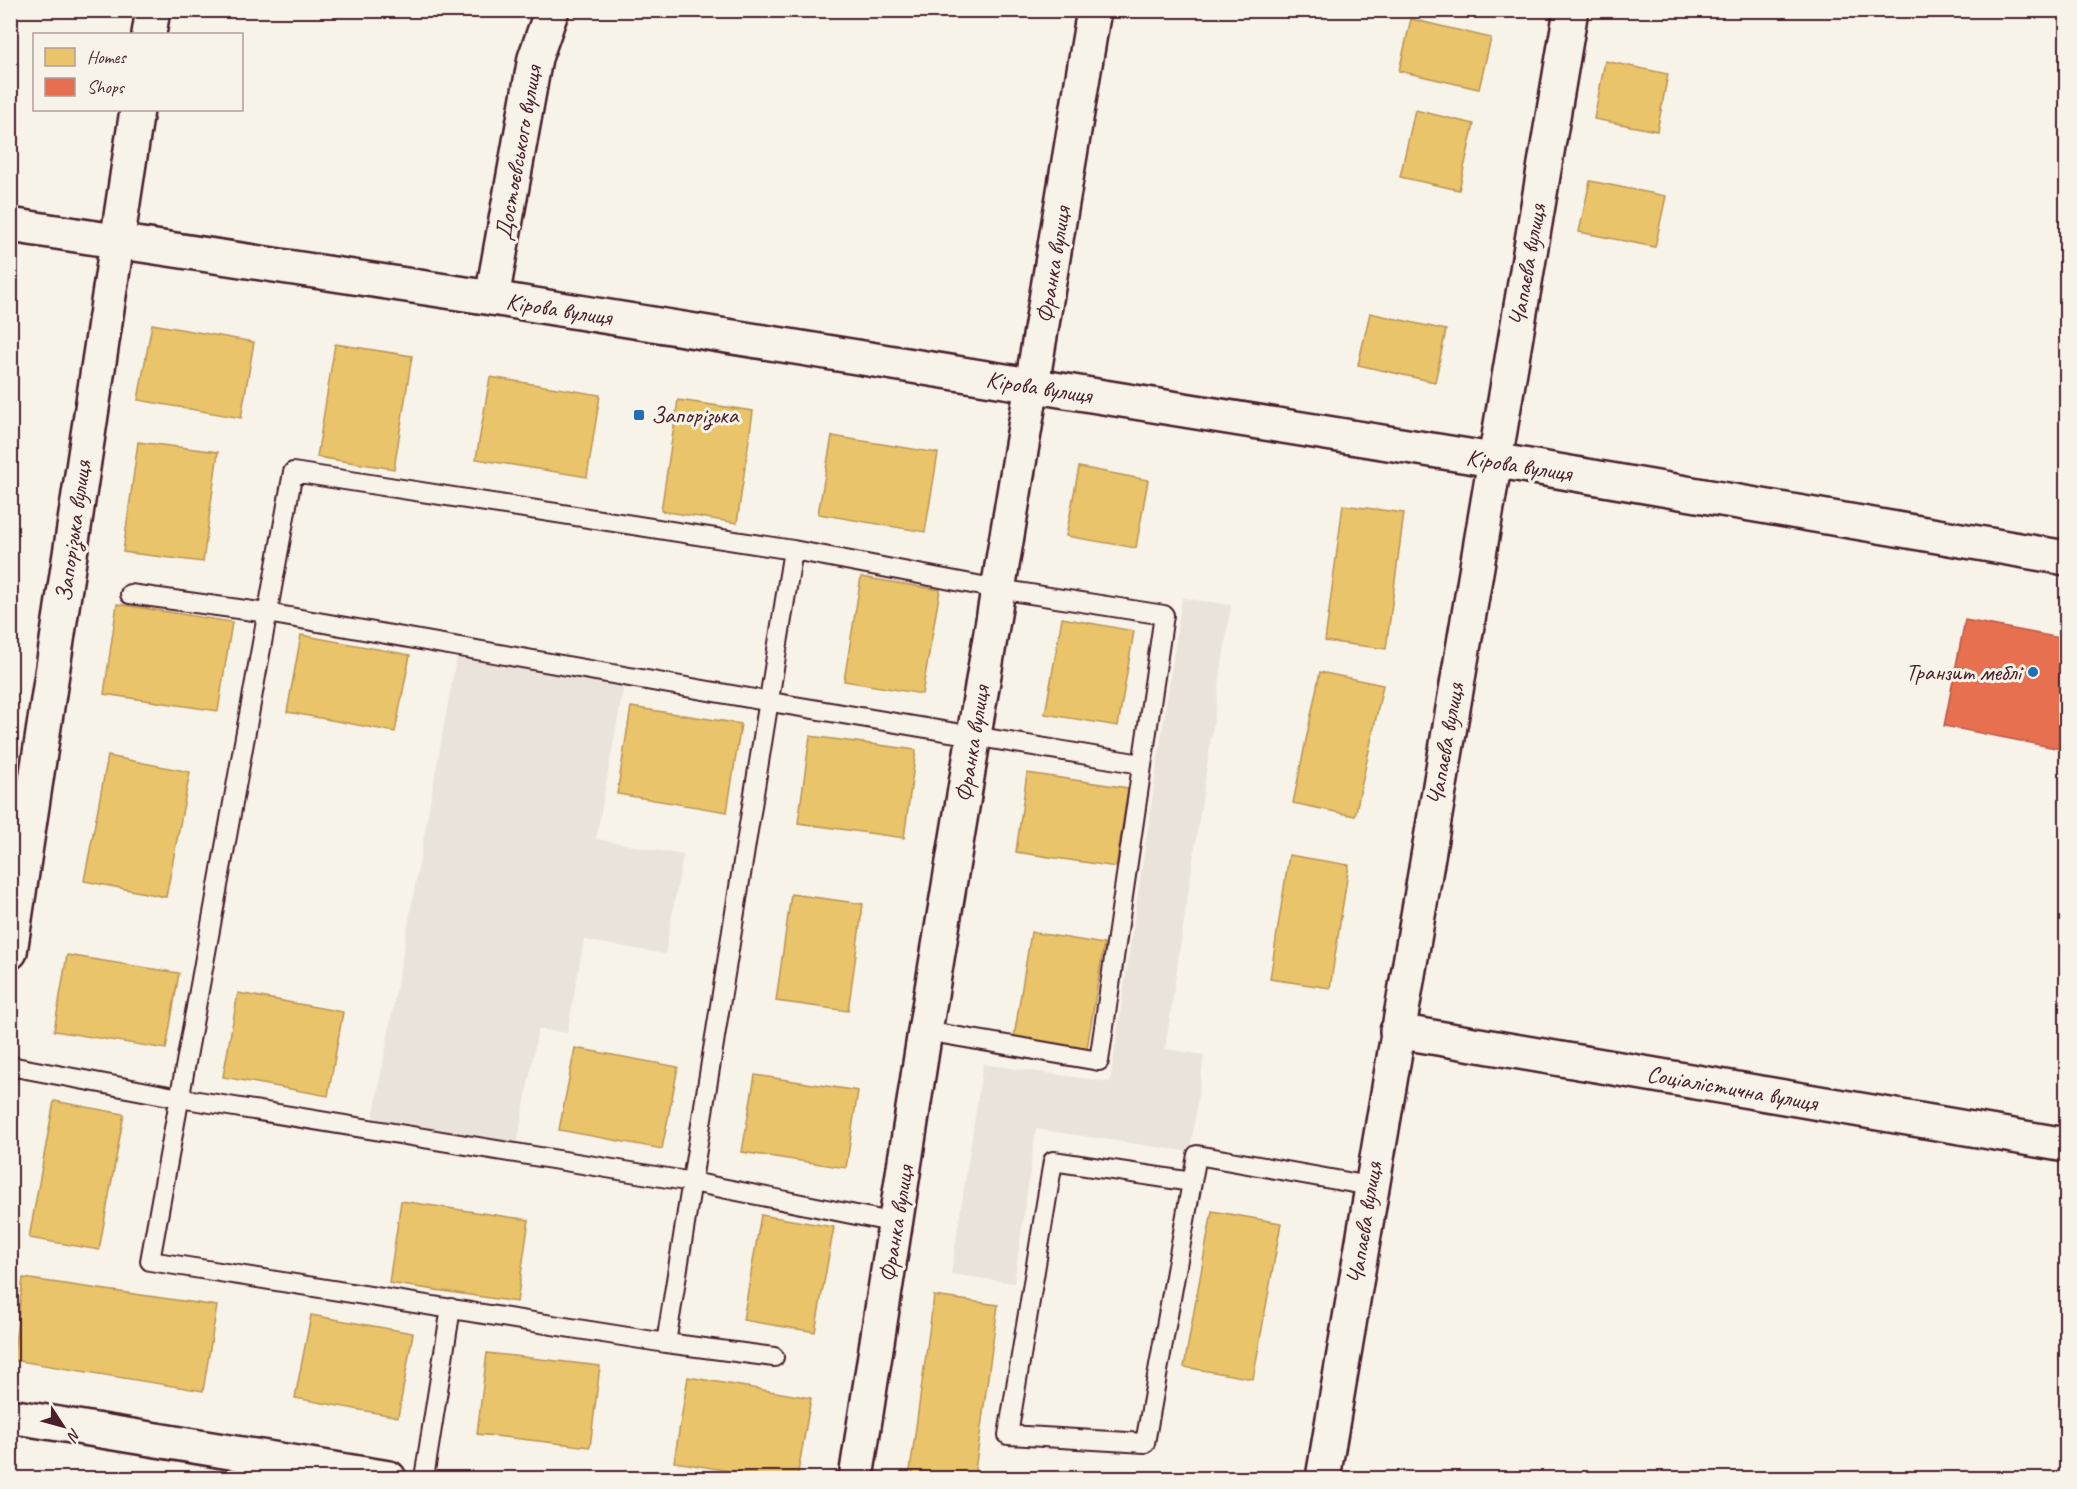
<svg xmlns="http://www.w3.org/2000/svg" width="2077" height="1489" viewBox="0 0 2077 1489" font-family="Caveat,sans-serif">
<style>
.built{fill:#eae3da}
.homes{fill:#e9c46a;stroke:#b99257;stroke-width:1.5}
.shops{fill:#e76f51;stroke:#b85746;stroke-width:1.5}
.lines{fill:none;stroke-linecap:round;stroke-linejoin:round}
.lane-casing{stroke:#4a1f2b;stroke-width:22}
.street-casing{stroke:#4a1f2b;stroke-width:38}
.secondary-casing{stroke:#4a1f2b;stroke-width:38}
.lane{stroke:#f7f3e8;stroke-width:18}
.street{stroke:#f7f3e8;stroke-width:33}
.secondary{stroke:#f7f3e8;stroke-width:33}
.poi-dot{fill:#1f6fb2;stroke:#f7f3e8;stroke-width:2}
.labels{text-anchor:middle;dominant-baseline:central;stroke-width:6;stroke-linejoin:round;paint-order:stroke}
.street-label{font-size:24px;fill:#4a1f2b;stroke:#f7f3e8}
.poi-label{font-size:24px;fill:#4a1f2b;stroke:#f7f3e8;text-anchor:start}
</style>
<rect width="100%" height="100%" fill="#f7f3e8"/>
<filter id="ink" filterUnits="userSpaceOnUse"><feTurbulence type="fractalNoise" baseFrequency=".0167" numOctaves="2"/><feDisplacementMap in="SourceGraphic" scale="12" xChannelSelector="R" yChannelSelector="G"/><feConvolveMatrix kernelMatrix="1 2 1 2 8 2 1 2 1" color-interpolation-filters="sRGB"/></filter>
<g filter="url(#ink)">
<path class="built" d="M1182 598 1231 605 1165 1049 1204 1055 1190 1152 1036 1129 1014 1283 951 1274 983 1064 1110 1082Z
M458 648 625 679 596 839 683 855 665 954 584 940 567 1033 538 1029 516 1150 372 1124Z"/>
<path class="homes" d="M1411 19 1491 38 1479 89 1399 71Z
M1605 61 1668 74 1657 131 1594 119Z
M1415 110 1474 124 1459 190 1400 177Z
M1590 181 1666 196 1655 247 1579 232Z
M1370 313 1446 330 1435 382 1358 365Z
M152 324 254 342 241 418 138 400Z
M335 344 412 356 394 469 317 457Z
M490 377 600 395 587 477 476 459Z
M678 400 753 411 737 523 661 511Z
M832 436 938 453 925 532 818 514Z
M138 442 218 452 203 562 123 552Z
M1079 467 1148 480 1136 548 1066 536Z
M1343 505 1404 513 1386 649 1325 641Z
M861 577 940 590 922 694 844 681Z
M117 604 232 622 218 711 104 694Z
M1062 618 1134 631 1118 726 1045 714Z
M301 635 410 655 395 732 287 712Z
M1320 672 1383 685 1355 816 1293 803Z
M631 707 741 724 727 812 617 794Z
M810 736 916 750 904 838 798 823Z
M108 756 190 772 166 897 84 881Z
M1027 773 1128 788 1116 867 1016 852Z
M1289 855 1349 865 1330 988 1270 979Z
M791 894 863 904 848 1011 776 1001Z
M1031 932 1104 944 1087 1049 1014 1037Z
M67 955 179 973 166 1049 54 1031Z
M238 993 343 1012 328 1096 223 1077Z
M575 1048 678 1067 662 1149 559 1130Z
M755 1075 858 1091 846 1168 742 1152Z
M54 1101 124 1114 99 1250 29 1238Z
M401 1201 529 1220 517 1302 389 1283Z
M1212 1211 1281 1223 1253 1379 1184 1367Z
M761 1215 834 1227 815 1332 743 1320Z
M23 1278 217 1306 203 1391 13 1360Z
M934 1296 998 1305 974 1478H909Z
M311 1315 413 1333 398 1417 295 1398Z
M487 1353 600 1366 590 1447 477 1434Z
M688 1377 811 1398 797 1478H774L674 1462Z"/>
<path class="shops" d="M1965 620 2066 639V750L1944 726Z"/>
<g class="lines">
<defs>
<path id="lane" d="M793 550 666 1343 150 1261 293 472 793 550 998 589 1164 615 1099 1061 925 1031
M130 594 267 613 771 702 1141 764
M10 1066 180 1098 692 1182 896 1223
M1192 1182 1053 1161 1008 1435 1145 1443 1192 1182 1197 1155 1370 1186
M666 1343 774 1357
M424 1478 451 1308"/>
<path id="street" d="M149 34 153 10
M492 298 535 58 552 10
M10 952 137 110
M1397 1031 2066 1145
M856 1478 925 1031 1094 10
M1323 1478 1571 10"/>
<path id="secondary" d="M10 225 492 298 1493 460 2066 558
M10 1416 389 1478"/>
</defs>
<use href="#lane" class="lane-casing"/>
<use href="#street" class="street-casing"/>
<use href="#secondary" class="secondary-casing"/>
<use href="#lane" class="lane"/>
<use href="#street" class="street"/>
<use href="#secondary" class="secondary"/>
</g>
</g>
<g class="poi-dot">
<rect x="633" y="409" width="12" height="12" rx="3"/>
<circle cx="2033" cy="672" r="6"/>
</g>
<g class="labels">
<g class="street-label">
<text transform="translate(518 153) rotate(-80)">Достоєвського вулиця</text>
<text transform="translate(1053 265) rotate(-81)">Франка вулиця</text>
<text transform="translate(1527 265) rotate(-80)">Чапаєва вулиця</text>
<text transform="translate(559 309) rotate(9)">Кірова вулиця</text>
<text transform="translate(1039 387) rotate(9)">Кірова вулиця</text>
<text transform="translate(1519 465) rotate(9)">Кірова вулиця</text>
<text transform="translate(73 531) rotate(-82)">Запорізька вулиця</text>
<text transform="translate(972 744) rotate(-81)">Франка вулиця</text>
<text transform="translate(1445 744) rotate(-80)">Чапаєва вулиця</text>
<text transform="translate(1732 1088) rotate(10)">Соціалістична вулиця</text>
<text transform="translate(1364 1223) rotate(-81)">Чапаєва вулиця</text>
<text transform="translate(896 1224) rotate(-81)">Франка вулиця</text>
</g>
<g class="poi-label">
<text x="651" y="415">Запорізька</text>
<text x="2021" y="672" text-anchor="end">Транзит меблі</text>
</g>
</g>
<rect width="2077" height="1489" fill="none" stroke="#f7f3e8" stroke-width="36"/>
<rect x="18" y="18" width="2041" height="1453" fill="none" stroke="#4a1f2b" stroke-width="2" filter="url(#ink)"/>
<rect x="33" y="33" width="210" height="78" fill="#f7f3e8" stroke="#b29e9c" stroke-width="1.5"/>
<rect x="45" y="48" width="30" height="18" fill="#e9c46a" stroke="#b29e9c" stroke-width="1.5"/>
<text x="87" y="63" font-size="18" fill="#4a1f2b">Homes</text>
<rect x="45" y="78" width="30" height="18" fill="#e76f51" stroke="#b29e9c" stroke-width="1.5"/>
<text x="87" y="93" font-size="18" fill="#4a1f2b">Shops</text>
<g transform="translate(63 1426) rotate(126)" stroke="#f7f3e8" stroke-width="4.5" paint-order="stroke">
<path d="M0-4.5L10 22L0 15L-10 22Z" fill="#4a1f2b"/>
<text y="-9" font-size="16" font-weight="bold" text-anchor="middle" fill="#4a1f2b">N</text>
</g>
</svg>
